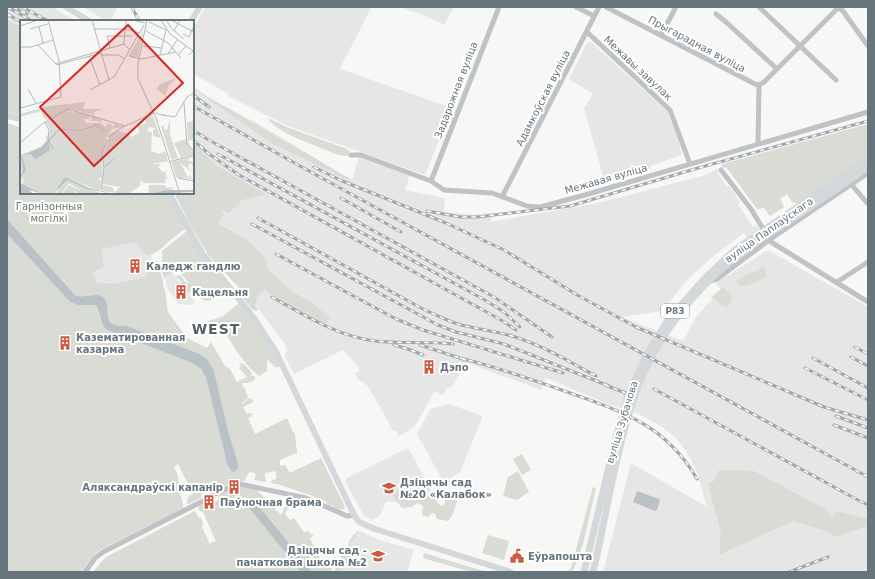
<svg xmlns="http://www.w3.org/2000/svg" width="875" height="579" viewBox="0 0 875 579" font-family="'DejaVu Sans',sans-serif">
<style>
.built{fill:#e5e6e5}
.green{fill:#d8dcd5}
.water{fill:#b9c3c7}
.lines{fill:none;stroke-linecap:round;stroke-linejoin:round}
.minor-tunnel{stroke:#d3d6d7;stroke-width:5;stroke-dasharray:5 2.5;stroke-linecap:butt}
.minor{stroke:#bfc3c6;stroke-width:5}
.major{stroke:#d4d8da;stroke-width:6}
.highway{stroke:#d4d8da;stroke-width:7}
.rail-casing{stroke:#a1a7ab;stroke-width:3}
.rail{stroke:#fff;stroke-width:1.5;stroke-dasharray:4.5;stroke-linecap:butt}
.labels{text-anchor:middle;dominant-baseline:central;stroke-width:4;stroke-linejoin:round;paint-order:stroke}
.shield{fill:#fff;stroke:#949ea3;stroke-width:1}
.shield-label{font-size:9px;font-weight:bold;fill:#66747c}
.street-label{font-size:10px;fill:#66747c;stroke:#fff}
.park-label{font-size:10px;fill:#6d7a68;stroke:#fff}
.poi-label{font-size:10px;font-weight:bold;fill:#66747c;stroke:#fff;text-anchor:start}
.district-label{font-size:14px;font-weight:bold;letter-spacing:1px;fill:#576268;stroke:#fff}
.inset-road{fill:none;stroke:#b4bbbe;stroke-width:1}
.view{fill:#d62828;fill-opacity:0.15;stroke:#d62828;stroke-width:2}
.inset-edge{fill:none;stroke:#66747c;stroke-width:2}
</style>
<rect width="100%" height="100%" fill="#f7f7f5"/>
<path class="built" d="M7 7H52L76 21H21V44L7 36Z
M83 7H117L112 19 109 18 107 21Z
M206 7H372L340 68 346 71 452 108 425 175 288 126 228 96 229 94 193 74V28Z
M402 7H454L444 25 419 13 409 11Z
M591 42 668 112 680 145H679L682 155 650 166 651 169 605 183 584 108 593 94 569 79 587 43Z
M193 86 206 96 262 126 352 180 359 157H361L410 174 405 190 445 198 444 212 475 215 494 213 490 222 598 203 706 175 717 169 718 171 717 172 727 187 729 186 740 202 738 204 753 227 756 225 764 236 752 244 744 233 717 253 689 278 662 311 622 317 683 341 696 317 712 299 711 297 721 289 716 283 768 250 868 307V572H603L631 463 707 507 698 475 688 454 676 438 662 427 637 413 608 404 546 378 541 390 465 362 462 371 451 388 448 387 442 395 435 391 414 427 399 436 396 430 393 431 368 386 358 379 355 373 360 370 357 365 343 350 294 374 284 354 288 351 284 343 240 284 193 193Z
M119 229 149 248 154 267 149 318 113 306 106 282 86 285 77 277Z
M173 273 195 302 190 305 178 304 168 289 165 278Z
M449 404 483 416 460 472 444 483 417 434 431 409Z
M408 448 434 496 414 501 386 502 380 515 373 520 364 516 345 481 347 478Z
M357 530 379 540 414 550 407 572H334Z"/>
<path class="green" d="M7 20 21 27V103L18 115 7 113Z
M193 86 206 96 352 180 346 179 271 143 207 98Z
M268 118 289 128 347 149 349 151V155L345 156 339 155C324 149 273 132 268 118Z
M7 123 21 128V193H167L186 228 168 242 160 250 149 256 144 253 135 242 101 249 104 267 93 272 96 282 113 284 147 277 150 262 156 260 163 280V286L165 290 168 312 187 338 207 348 211 342 225 366 230 369 237 382 247 377 239 368 241 366 239 362 245 365 252 373 251 376H255V380L248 383H243L242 386 245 388 248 398 242 403 243 404 249 398 253 400V402L243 407 247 414 249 413 253 414 251 417 248 418 255 434 287 418 293 432 295 434 297 453 280 460V466L285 465 290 473 321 458 345 507 343 510 341 509 340 510 333 507V505L330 506 327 504 326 502 319 499 318 500 313 496 277 484H273L271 483 272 480 276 479V471L265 473 266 482 254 480 256 474 250 471 244 481C234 480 225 486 217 490L214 486 202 491 201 496V498L188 504H187L188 497 193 494 178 464 174 467C180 479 178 480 180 493 181 499 184 503 183 509L100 550 94 555 81 572H7V234L70 302 78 305 93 304 97 306 101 321 112 332 192 363 201 369 206 378 227 464 232 472 236 470 238 467 229 434 214 371 208 360 200 354 127 326C123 325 119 327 115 325 104 321 112 304 103 297 95 292 83 298 75 295L7 219Z
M868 124V165L809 206 792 202 787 194 780 199 784 207 770 216 764 208 757 209 726 167 723 168 722 164Z
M193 143 217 166 265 194 264 195 242 200 238 205 228 213 219 208 224 214 218 224 246 239 265 258 268 270 293 292 314 304 330 318 326 324 292 307 265 290 257 297 255 305 258 310 256 311 252 309 241 296V290L209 256 191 226 174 193H193Z
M187 231 225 286V289C211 300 206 308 194 290L190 293 187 292 186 288 182 285 181 281 176 277 178 275 182 276 184 281 190 284 179 271 173 272 164 278 162 271V251Z
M763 266 766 271 767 277C757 281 745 291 736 282L748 273 758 271Z
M723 287 731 295 732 300 727 307 722 306 712 297Z
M239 303 257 325 280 365 279 367H275L268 360 267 362V371L259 376C243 364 232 343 221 326L210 333 205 329 206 328 204 326 206 322 223 316Z
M522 454 531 470 522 475 513 459Z
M719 470 754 471 825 509 832 516 837 511 868 519V526L835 537 829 532 793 521 719 555 721 533 708 484 714 481Z
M518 471 529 492 517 500 503 496 508 477Z
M247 486 254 487 281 515 286 504 289 506 285 514 290 520 294 518 304 532 309 531 310 534 314 535 309 539H311L312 544 316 547 319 557 323 562 331 565 332 572H93L103 560 108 556 195 511 198 517 201 518 203 522 202 527 210 544 213 541 216 542 203 512 200 511 198 508 200 504 204 503 209 505 218 500 219 495 231 489Z
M593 487 596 488 583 544 574 569 571 572H567L571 568Z
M400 488 408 489 421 497 429 494H433L438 503 442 506 445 503V499L446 497 452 495 457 501 453 514 448 521 437 519 435 514 432 513 428 517 422 515 423 506 418 503 411 507 402 508 393 496Z
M355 534 356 537 351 543V548H348L353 556 350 558 347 557 348 562 346 565 342 564V569L339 570 342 572H335L337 570 334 567 341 556H343L342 553 344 549H347L350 539 353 538 352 536Z
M488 535 509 541 504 560 482 553Z
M424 553 487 572H471L423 558Z"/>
<path class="water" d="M7 219 75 295C84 299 95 292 103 297 112 303 103 321 115 325 119 327 123 325 127 326L200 354 208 360 214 371 229 434 238 464C239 468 237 471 233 472L231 471 227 464 206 378 201 369 192 363 107 330C99 323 101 313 96 305H78L70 302 7 234Z
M637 491 659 499 660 500 657 510 655 511 633 502Z
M249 499 261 509 312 572H301L247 505 246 501Z"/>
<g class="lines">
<path class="minor-tunnel" d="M203 501 215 494"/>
<path class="minor" d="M576 7 594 16
M606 7 755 84 759 85
M759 7 836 80
M837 7 843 11 868 46
M716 14 726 22 777 69
M587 32 670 110 690 164
M661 35 676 7
M759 85 764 82 839 7
M758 144 759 85
M351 155H361L431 181 444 190 492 193 527 206 540 207 585 195 868 112
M721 170 751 209 771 242 868 302
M431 181 499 7
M851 184 868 204
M502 197 599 7
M709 281 717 279 769 240 868 173
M837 282 868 262
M215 494 230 487 240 484 306 498 347 516 354 515
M85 572 95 558 103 552 203 501"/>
<path class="major" d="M66 7 89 21
M191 21 200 7
M7 116 21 119
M169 193 202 253 254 318 276 352 354 515 359 522 375 529 511 572"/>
<path class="highway" d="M584 572 616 437 629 393 647 354 668 320 705 278 735 250 868 159
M593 572C607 513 615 453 635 395 653 342 695 287 740 254 759 239 780 227 801 213 823 198 846 183 868 167"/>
<defs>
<path id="rail" d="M7 7 32 21
M13 7 27 14
M22 7 48 21
M132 7 139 21
M7 14 21 22
M193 95 209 107
M193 106 309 171 868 477
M193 130 207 139 494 297 552 337
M193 140 209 154 239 175 501 320 516 330
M218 154 483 299 504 312 520 327
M314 167 340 180 446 223 504 250 579 296 636 327 824 407 868 420
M341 198 401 232
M427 211 461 217H477L570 206 698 168 868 121
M258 218 421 308C434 314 447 321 461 325 478 329 495 331 512 336 542 345 568 361 596 376
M252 224 438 325 456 332 504 344 609 386
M276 254 396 319 423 330 563 373
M272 297C304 315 339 337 376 341 401 344 427 341 453 344
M394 345 408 349 423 355
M420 345 466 360
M855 347 868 354
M851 357 868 366
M460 358C493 366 524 377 556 388 614 409 664 421 697 479
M813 358 868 388
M805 368 868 400
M605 385 631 395
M654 389 856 499 868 505
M836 416 868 428
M834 425 868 438
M789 572 828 557"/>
</defs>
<use href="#rail" class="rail-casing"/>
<use href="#rail" class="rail"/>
</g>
<defs>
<symbol id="building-bare" viewBox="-9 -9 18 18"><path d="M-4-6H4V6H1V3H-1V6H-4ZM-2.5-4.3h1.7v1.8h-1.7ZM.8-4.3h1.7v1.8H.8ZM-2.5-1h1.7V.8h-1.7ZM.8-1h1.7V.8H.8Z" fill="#ce5a3f" stroke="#fff" stroke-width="2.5" paint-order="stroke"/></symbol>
<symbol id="school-bare" viewBox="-9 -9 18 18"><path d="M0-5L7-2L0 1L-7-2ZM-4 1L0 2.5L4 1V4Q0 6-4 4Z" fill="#ce5a3f" stroke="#fff" stroke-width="2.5" paint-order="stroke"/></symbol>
<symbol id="civic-bare" viewBox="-9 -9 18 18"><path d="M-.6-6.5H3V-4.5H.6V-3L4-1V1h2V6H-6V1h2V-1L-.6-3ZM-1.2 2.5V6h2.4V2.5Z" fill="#ce5a3f" stroke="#fff" stroke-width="2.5" paint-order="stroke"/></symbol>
</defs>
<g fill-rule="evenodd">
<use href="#building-bare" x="125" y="256" width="20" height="20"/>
<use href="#building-bare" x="171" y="282" width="20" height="20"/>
<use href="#building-bare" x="55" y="333" width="20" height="20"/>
<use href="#building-bare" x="419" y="357" width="20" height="20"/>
<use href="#building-bare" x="224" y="477" width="20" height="20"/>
<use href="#school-bare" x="379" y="478" width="20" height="20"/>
<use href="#building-bare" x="199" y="492" width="20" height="20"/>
<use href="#school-bare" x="368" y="546" width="20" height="20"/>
<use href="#civic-bare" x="507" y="546" width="20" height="20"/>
</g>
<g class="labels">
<rect class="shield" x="661" y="304" width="28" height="14" rx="3"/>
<g class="shield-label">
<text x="675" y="311">Р83</text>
</g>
<g class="street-label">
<text transform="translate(697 44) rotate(28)">Прыгарадная вуліца</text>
<text transform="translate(638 68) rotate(43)">Межавы завулак</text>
<text transform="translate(456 90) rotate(-69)">Задарожная вуліца</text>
<text transform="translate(543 98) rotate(-63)">Адамкоўская вуліца</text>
<text transform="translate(606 179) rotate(-16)">Межавая вуліца</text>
<text transform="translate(769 230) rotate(-35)">вуліца Паплаўскага</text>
<text transform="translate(622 422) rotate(-73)">вуліца Зубачова</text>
</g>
<g class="park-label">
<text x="49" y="206">Гарнізонныя<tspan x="49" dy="12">могілкі</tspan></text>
</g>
<g class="poi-label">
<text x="146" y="266">Каледж гандлю</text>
<text x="192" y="292">Кацельня</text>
<text x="76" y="337">Казематированная<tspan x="76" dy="12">казарма</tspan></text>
<text x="440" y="367">Дэпо</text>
<text x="400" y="482">Дзіцячы сад<tspan x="400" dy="12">№20 «Калабок»</tspan></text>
<text x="223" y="487" text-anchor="end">Аляксандраўскі капанір</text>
<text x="220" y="502">Паўночная брама</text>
<text x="367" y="550" text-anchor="end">Дзіцячы сад -<tspan x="367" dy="12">пачатковая школа №2</tspan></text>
<text x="528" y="556">Еўрапошта</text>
</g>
<g class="district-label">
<text x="216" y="329">WEST</text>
</g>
</g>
<g transform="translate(20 20)">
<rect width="174" height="174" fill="#f7f7f5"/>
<path d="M124 7 118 37 108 36 121 15ZM157 58 149 65 145 76 137 69 140 64ZM65 82 63 89H83L74 92V95L51 89 28 100 24 99 21 91 0 97V94L29 86ZM46 90 70 95 69 99H63L66 103H80L78 101H71L72 95 82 100 80 103 86 107 88 103 92 105V108L95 103 102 107 92 109 86 118 82 134V158H79V160L81 159 80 171 45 157 33 174H23L2 164 4 158 0 160 5 149 2 136 11 134 29 123 40 110 61 111 75 106 88 113 73 104 61 110H38L29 120 27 116 28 121 21 127 1 136 3 149 0 154V135L21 127 26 122V116L29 115 30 109 26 102ZM132 94 141 118 133 116V110L136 108 129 107 127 111 132 112 131 131 139 134 145 131 148 141 132 144H141L138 147 143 152 147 151 145 153 149 156 146 154V157L150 158 145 159V163H123L121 159 120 166 108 174 81 171 82 165 92 167 95 172 100 167 82 164 83 134 90 114 97 111 107 113 106 108 108 114 112 117 119 113 118 105 124 101 119 106 126 103 125 98ZM150 99V115L158 138 161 137 154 123 166 119 174 134 152 140 151 136V139L141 106 144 105V109L147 110ZM174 101V119L168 121 167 102ZM174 136 167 140 174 143V146L170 143 168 147 174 154 160 142 169 159 170 154 172 159H168L164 157 162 158 166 160 156 157 152 142ZM47 160 80 173 79 174H58L54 170 55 174H44V172L42 174 49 165 61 171 49 163 41 174H36L43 161ZM129 165H145L147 168 151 167 154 169 128 174Z" fill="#d8dcd5"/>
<path d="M75 104 88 113 75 106 61 111 40 110 29 122 30 130 16 139 10 134 2 136 6 150 0 158 3 149 1 136 21 127 39 109 61 110ZM45 157 69 168 93 174 67 169 47 160 33 174ZM0 163 8 167 23 174 9 170 13 174H3L0 172ZM145 170H174V172L131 174Z" fill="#b9c3c7"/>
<path class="inset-road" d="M72 0 89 60M106 0 104 24 110 30M113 0 125 3M127 0 118 43V59L136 98 160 174M141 0 150 14 173 31 169 35M146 0 152 9 164 19M151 0 174 12M129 2 146 10M0 6 18 0M19 7 23 23M10 9 28 4M74 9H106L120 13M126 11 148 23 161 38M154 11 160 0M163 14 169 17 174 6M18 25 37 45 81 33M123 26 142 28M0 27H11L33 20M90 28 87 16H112M148 34 157 20M82 35H98L105 39M140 35 146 10M158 35 166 26M69 36 80 65M109 36 121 39 156 32M35 44 104 24M8 69 16 83M70 70 94 57 124 5M164 83 167 124 174 131M0 88 41 77 39 41 28 0M142 95 155 97 167 77 174 73M25 102 29 110 28 119 33 129M88 117 104 106M0 123 22 104 48 89 105 106 134 93 144 95M149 142 174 135M84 147 94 139M158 158 174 161M81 169 84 148 82 134 87 119"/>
<path class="view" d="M108 5 163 63 74 146 20 87Z"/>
<rect width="174" height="174" class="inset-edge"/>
</g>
<rect width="875" height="579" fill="none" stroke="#66747c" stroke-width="16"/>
</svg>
